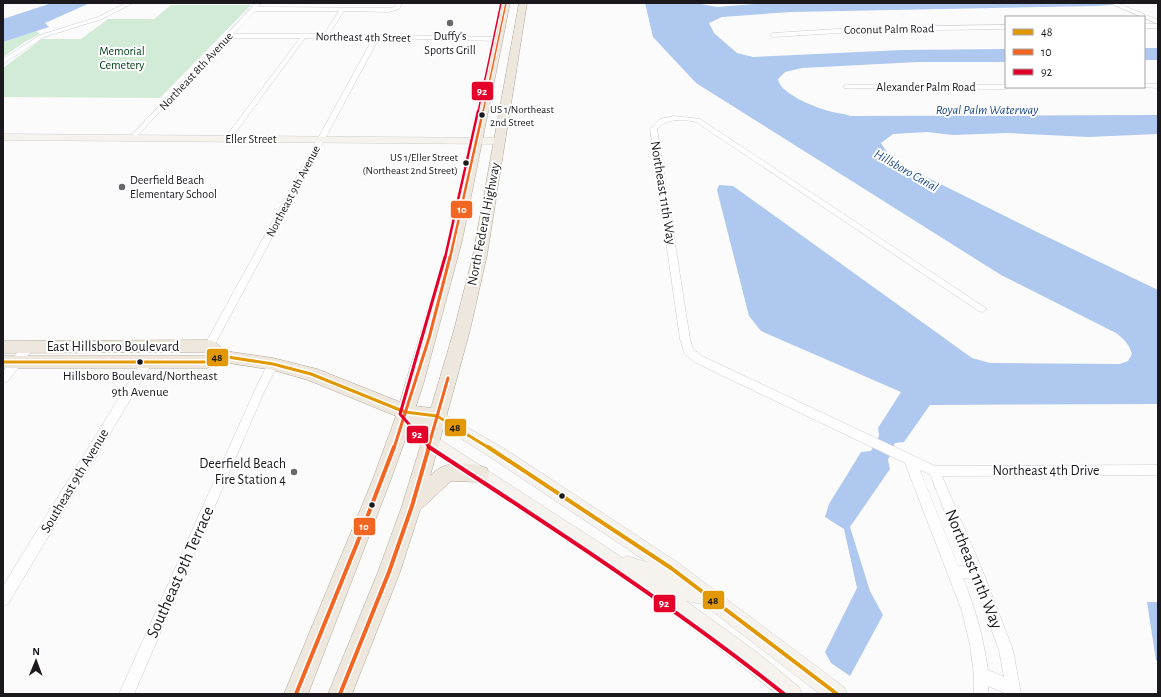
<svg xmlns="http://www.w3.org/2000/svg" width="1161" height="697" viewBox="0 0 1161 697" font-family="'Alegreya Sans',sans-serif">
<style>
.green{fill:#d1ebd6}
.water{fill:#aec8ef}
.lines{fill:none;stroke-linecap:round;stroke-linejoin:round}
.street-casing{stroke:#cecdd0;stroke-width:1}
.secondary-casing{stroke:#cecdd0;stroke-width:1}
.primary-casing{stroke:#b3a897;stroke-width:1}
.street{fill:#fefeff;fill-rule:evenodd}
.secondary{fill:#f6f2ee;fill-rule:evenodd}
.primary{fill:#ede7dd;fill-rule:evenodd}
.bus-1-far1-casing{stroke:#fff;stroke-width:6}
.bus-1-casing{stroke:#fff;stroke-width:7}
.bus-2-far3-casing{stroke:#fff;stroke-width:3}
.bus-2-far2-casing{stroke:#fff;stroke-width:5}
.bus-2-far1-casing{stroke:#fff;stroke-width:6}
.bus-2-casing{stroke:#fff;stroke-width:7}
.bus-3-far3-casing{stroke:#fff;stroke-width:3}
.bus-3-far2-casing{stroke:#fff;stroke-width:5}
.bus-3-far1-casing{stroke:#fff;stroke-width:6}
.bus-3-casing{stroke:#fff;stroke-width:7}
.bus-1-far1{stroke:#e19803;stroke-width:3}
.bus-1{stroke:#e19803;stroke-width:4}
.bus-2-far3{stroke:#f26522;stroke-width:1.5}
.bus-2-far2{stroke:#f26522;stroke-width:2.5}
.bus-2-far1{stroke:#f26522;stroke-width:3}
.bus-2{stroke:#f26522;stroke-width:4}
.bus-3-far3{stroke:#e4002b;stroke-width:1.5}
.bus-3-far2{stroke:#e4002b;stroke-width:2.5}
.bus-3-far1{stroke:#e4002b;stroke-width:3}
.bus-3{stroke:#e4002b;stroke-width:4}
.poi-dot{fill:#69686c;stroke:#fff;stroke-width:1.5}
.bus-dot{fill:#1b191e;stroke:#fff;stroke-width:1.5}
.labels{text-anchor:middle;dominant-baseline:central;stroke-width:4;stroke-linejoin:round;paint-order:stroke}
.far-bus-label{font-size:11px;fill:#1b191e;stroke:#fff;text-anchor:start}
.far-street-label{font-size:12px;fill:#1b191e;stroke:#fff}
.far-poi-label{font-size:12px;fill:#1b191e;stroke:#fff}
.far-park-label{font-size:12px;fill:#004116;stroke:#fff}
.far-water-label{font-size:13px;font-style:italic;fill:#1b4a8a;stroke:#fff}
.bus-label{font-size:13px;fill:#1b191e;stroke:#fff}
.street-label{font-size:14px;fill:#1b191e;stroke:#fff}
.poi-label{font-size:14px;fill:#1b191e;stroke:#fff;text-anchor:end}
.near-street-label{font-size:17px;fill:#1b191e;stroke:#fff}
.line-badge{stroke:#fff;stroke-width:1.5}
.badge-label{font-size:11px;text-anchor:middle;font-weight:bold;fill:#fff}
.pale-badge-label{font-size:11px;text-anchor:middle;font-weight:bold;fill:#111}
</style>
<rect width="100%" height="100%" fill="#fbfbfc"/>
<path class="green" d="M171 5H251L160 98 3 97V68L42 39H81L108 19H154Z
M36 31 40 34 23 43 3 57V42Z"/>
<path class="water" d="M52 3H90L45 23 49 27 3 42V19Z
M645 3H696L717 7 768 3H1133L1098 6 791 12 722 17 709 23 714 33 737 53 753 57 902 50 1006 49V62H918L802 68 785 72 778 79C779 93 816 108 829 111 835 113 843 113 850 116L1158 115V134L1088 137 1008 133 953 135 927 132 893 134 881 143 892 160 1037 232 1158 290V404L930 405 904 442 895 443 888 460 890 469 850 527 870 591 883 615 850 676 831 663 825 652 857 588 844 529 825 517 829 504 861 452 871 451 879 436 878 428 901 392 761 331 749 316 717 190 719 185 733 186 972 358 990 363 1120 364 1128 361 1132 354C1129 344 1124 339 1116 333L1001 275 696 83 653 37Z
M1144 48H1158V60H1144Z
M1147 602H1158V662L1156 660Z"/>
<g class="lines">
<defs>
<path id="street" d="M126 3H133L102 19 44 37 3 64V59L40 35 98 17Z
M256 3H262L258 7 389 8 395 7 396 3H402L399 9 389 12 344 11 329 34 498 37 501 39 498 41 379 38 214 346 213 349H205L204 346 373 38H305L230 140 228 141 224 139 300 38H229L134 139H130V137ZM255 11H339L324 34H233Z
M1110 3H1117L1158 20V24Z
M1144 24H1158V28H1144Z
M1006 25V29L870 31 773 37 770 35 773 33 870 27Z
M1144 84H1158V88L1142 87H1144Z
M846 85H1006V87H1009L1006 89 844 88V86Z
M674 116 700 119 987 309 982 312 979 311 696 122C681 119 668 118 657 129L690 339 693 349 702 356 935 466 1158 465V475L942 476 983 572 1013 650 1021 694H1007L988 686V694H974V675L970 645 962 611 905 463 694 362 685 354 680 339 650 129 660 119ZM920 470 930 474 966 566H958ZM963 578H972L999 650 1004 677 988 670C983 636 976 611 963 578Z
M28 343 32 344 33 347 32 350 7 382 3 383V371L24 344Z
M147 358 151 359 152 362 151 365 8 604 3 606V586L143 359Z
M273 360 277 361 278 364 264 392 134 694H119L254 392 269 361Z"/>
<path id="secondary" d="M3 134 500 138 505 141 500 144 3 140Z
M437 410 505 449 677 562 844 687 847 694H820L703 604 686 601 758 653 799 687 802 694H776C666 602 543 526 424 447L422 442 424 437 430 435 436 437 623 558 627 556 647 562 493 459 432 420 429 416 432 412Z"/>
<path id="primary" d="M502 3H510L462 241 423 385 416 406 431 408 454 330 473 255 519 3H527L487 255 470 330 430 476C433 473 436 470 440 468 453 461 473 463 487 468L489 474 487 480 480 482 451 481 420 510 400 572 352 694H328L378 572 402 506 421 444 409 429 391 479 308 694H284L373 479 396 416 308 380 273 370 222 362 207 368H3V356H206L209 355 205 352 3 353V341L209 340 215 342 225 351 273 358 317 369 400 402 448 241Z"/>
</defs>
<use href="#street" class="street-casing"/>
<use href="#secondary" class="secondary-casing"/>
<use href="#primary" class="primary-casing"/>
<use href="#street" class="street"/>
<use href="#secondary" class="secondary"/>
<use href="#primary" class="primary"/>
<defs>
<path id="bus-1-far1" d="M3 362H207L221 356 273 364 311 374 405 412 437 416 489 448"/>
<path id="bus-1" d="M488 447 671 568 837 694"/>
<path id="bus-2-far3" d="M483 112 506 3"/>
<path id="bus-2-far2" d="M450 258 483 111"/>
<path id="bus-2-far1" d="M394 448 429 338 450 257
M428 448 448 378"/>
<path id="bus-2" d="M296 694 358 541 394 447
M340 694 389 572 412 506 429 447"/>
<path id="bus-3-far3" d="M478 112 501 3"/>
<path id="bus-3-far2" d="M445 258 478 111"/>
<path id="bus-3-far1" d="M430 448 400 414 445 257"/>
<path id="bus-3" d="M429 447C550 526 671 604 784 694"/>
</defs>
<use href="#bus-1-far1" class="bus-1-far1-casing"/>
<use href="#bus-1" class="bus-1-casing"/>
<use href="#bus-2-far3" class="bus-2-far3-casing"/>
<use href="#bus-2-far2" class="bus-2-far2-casing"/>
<use href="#bus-2-far1" class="bus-2-far1-casing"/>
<use href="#bus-2" class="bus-2-casing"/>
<use href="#bus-3-far3" class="bus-3-far3-casing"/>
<use href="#bus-3-far2" class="bus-3-far2-casing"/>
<use href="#bus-3-far1" class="bus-3-far1-casing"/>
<use href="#bus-3" class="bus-3-casing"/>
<use href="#bus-1-far1" class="bus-1-far1"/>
<use href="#bus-1" class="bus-1"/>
<use href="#bus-2-far3" class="bus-2-far3"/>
<use href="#bus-2-far2" class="bus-2-far2"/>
<use href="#bus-2-far1" class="bus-2-far1"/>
<use href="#bus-2" class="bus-2"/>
<use href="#bus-3-far3" class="bus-3-far3"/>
<use href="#bus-3-far2" class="bus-3-far2"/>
<use href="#bus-3-far1" class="bus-3-far1"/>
<use href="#bus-3" class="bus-3"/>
</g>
<g class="poi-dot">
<circle cx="450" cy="23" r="4"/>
<circle cx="122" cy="187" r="4"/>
<circle cx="294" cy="472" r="4"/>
</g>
<g class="bus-dot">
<circle cx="482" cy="115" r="3.5"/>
<circle cx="466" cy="163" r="3.5"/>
<circle cx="140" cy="362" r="3.5"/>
<circle cx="562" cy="496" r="3.5"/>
<circle cx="372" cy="505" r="3.5"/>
</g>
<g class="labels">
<g class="far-bus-label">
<text x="490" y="109">US 1/Northeast<tspan x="490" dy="13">2nd Street</tspan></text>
<text x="458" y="157" text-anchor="end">US 1/Eller Street<tspan x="458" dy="13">(Northeast 2nd Street)</tspan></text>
</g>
<g class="far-street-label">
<text transform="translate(889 29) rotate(-1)">Coconut Palm Road</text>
<text transform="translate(363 37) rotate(1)">Northeast 4th Street</text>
<text transform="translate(196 71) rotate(-47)">Northeast 8th Avenue</text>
<text x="926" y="87">Alexander Palm Road</text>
<text x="251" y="139">Eller Street</text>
<text transform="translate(293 191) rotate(-62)">Northeast 9th Avenue</text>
</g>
<g class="far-poi-label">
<text x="450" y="36">Duffy's<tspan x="450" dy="14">Sports Grill</tspan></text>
<text x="130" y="180" text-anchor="start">Deerfield Beach<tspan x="130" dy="14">Elementary School</tspan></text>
</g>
<g class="far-park-label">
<text x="122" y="51">Memorial<tspan x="122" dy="14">Cemetery</tspan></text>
</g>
<g class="far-water-label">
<text x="987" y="110">Royal Palm Waterway</text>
<text transform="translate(906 171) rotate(30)">Hillsboro Canal</text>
</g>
<g class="bus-label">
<text x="140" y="376">Hillsboro Boulevard/Northeast<tspan x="140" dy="16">9th Avenue</tspan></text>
</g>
<g class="street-label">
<text transform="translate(663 193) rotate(81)">Northeast 11th Way</text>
<text transform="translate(484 224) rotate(-79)">North Federal Highway</text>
<text x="113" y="347">East Hillsboro Boulevard</text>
<text x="1046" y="471">Northeast 4th Drive</text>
<text transform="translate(75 481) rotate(-59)">Southeast 9th Avenue</text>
</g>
<g class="poi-label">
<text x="286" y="464">Deerfield Beach<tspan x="286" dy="16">Fire Station 4</tspan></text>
</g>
<g class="near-street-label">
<text transform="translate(974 569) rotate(68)">Northeast 11th Way</text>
<text transform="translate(180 572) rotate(-66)">Southeast 9th Terrace</text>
</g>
</g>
<g class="line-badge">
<rect x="471" y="81" width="23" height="20" rx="4" fill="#e4002b"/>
<rect x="450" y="200" width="23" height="19" rx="4" fill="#f26522"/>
<rect x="206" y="348" width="23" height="19" rx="4" fill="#e19803"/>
<rect x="444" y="418" width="23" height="19" rx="4" fill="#e19803"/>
<rect x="406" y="425" width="23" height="19" rx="4" fill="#e4002b"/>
<rect x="353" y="517" width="23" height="19" rx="4" fill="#f26522"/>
<rect x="702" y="590" width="23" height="20" rx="4" fill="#e19803"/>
<rect x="653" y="594" width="23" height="19" rx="4" fill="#e4002b"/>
</g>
<g class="badge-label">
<text x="482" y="95">92</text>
<text x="462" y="213">10</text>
<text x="417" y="438">92</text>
<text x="364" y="530">10</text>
<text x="664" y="607">92</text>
</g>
<g class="pale-badge-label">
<text x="217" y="361">48</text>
<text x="455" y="431">48</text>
<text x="713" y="604">48</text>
</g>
<rect width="1161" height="697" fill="none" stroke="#1b191e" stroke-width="8"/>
<rect x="1005" y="16" width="140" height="72" fill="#ffffff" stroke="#a4a3a5"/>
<rect x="1013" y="29" width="20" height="6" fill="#e19803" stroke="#a4a3a5"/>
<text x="1041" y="36" font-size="12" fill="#1b191e">48</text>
<rect x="1013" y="49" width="20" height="6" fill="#f26522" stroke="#a4a3a5"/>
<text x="1041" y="56" font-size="12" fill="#1b191e">10</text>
<rect x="1013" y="69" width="20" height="6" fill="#e4002b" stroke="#a4a3a5"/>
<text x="1041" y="76" font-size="12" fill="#1b191e">92</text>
<g transform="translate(36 661) rotate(1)" stroke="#ffffff" stroke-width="3" paint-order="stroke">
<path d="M0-3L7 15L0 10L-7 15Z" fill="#1b191e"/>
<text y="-6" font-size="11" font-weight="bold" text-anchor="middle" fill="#1b191e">N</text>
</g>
</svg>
